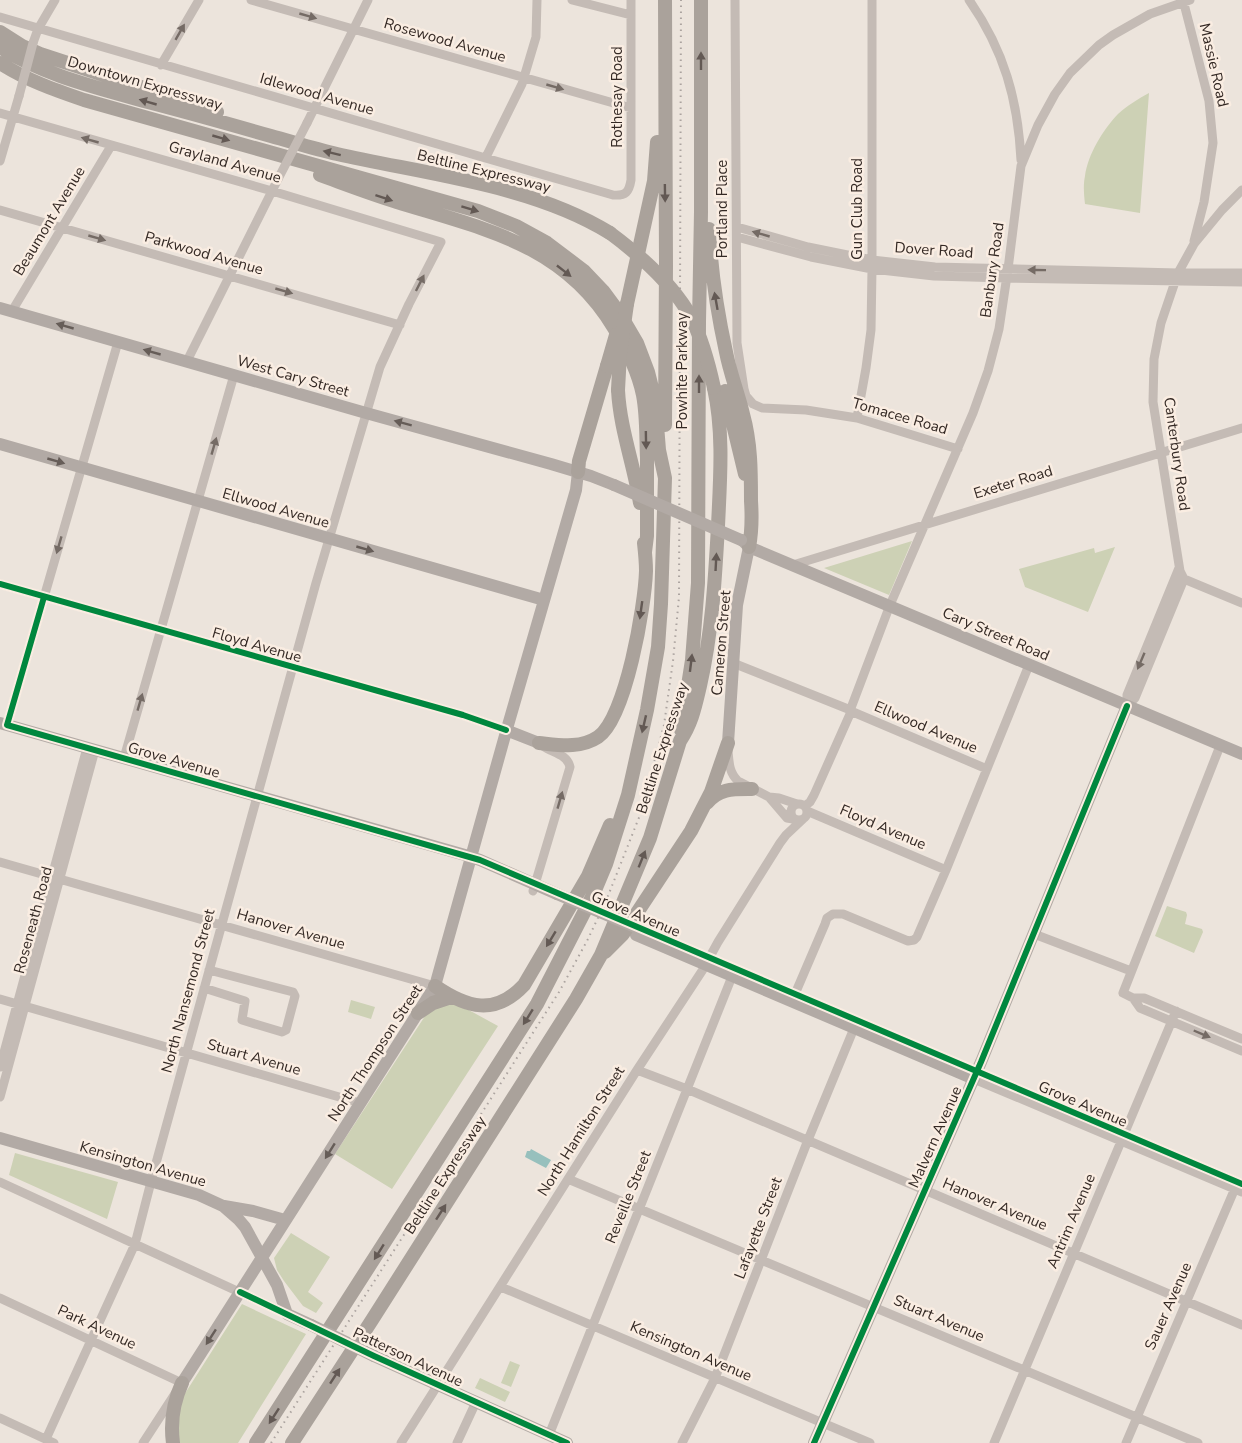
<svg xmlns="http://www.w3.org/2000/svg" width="1242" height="1443" viewBox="0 0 1242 1443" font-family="'Nunito Sans',sans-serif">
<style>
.green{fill:#cdd1b5}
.water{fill:#97c0bd}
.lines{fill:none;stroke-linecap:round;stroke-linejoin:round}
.minor{stroke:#c4bbb5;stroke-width:9}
.major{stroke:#b2aaa5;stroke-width:12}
.highway{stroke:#aaa29b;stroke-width:14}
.rail{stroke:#aca4a0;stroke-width:2;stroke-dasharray:1.5 4.5;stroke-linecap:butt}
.minor-bridge{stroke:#c4bbb5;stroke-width:9}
.major-bridge{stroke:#b2aaa5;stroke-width:12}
.highway-bridge{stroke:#aaa29b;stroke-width:14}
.cycleway-casing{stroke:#faede2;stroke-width:10}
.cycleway{stroke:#00873e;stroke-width:6}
.oneway{fill:#756b65}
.oneway2{fill:#635954}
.oneway3{fill:#665d58}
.labels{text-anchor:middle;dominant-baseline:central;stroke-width:5;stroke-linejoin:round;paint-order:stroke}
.street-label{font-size:15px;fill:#342924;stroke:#faede2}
</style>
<rect width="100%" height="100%" fill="#ece4dc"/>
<path class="green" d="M1149 93 1140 213 1085 204C1084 195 1083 185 1085 176 1088 154 1103 130 1118 114 1128 105 1138 99 1149 93Z
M912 541 889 595 824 568Z
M1115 547 1088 612 1025 587 1019 569 1094 548 1095 553Z
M1167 906 1186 912 1187 915 1185 924 1202 929 1203 932 1194 953 1155 936Z
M351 1000 375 1007 371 1019 348 1012Z
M447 1003H456L498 1026 392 1189 335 1154 427 1013Z
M15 1153 118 1182 107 1219 9 1175Z
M291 1233 330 1257 308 1292 323 1303 316 1313 303 1306 284 1281 277 1270 274 1258Z
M242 1304 306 1334 238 1443H177L179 1410 184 1395Z
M510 1361 520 1365 511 1387 501 1383Z
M480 1378 510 1392 505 1402 475 1388Z"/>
<path class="water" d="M531 1149 551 1160 546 1168 525 1157 527 1151H530Z"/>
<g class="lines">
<path class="minor" d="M251 0 631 108
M572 0 631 15
M735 0 737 343 744 389 746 396 753 404 762 408 806 410 857 418 958 449
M969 0C1004 50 1018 100 1021 160
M1183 0 1209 101 1213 143 1204 202 1194 241
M0 17 613 195C626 196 629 192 631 180V0
M33 43 38 29 55 0
M161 65 199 0
M0 113 272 191 441 242 409 304 380 367 316 583 153 1174 135 1244 46 1439
M307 123 368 0
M486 157 522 84 536 37 537 0
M0 161 19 96
M0 210 400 325
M737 227 808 247 872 260 935 267 1178 273H1242
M737 237 811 257 872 269 934 276 1007 278 1242 282
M12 311 111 146
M187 361 278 179
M857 418 866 368 871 330 872 269V0
M793 565 1242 428
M1184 579 1180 571 1153 402 1154 359 1161 323 1178 273 1194 244 1222 210 1242 190
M1184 579 1242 603
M0 584 463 715 506 730
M733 663 848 709
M1127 706V695L1179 568
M1127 706 1135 698 1184 579
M851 708 890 605 973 413 988 371 999 329 1008 269 1021 166 1038 125 1055 94 1070 73 1099 45 1113 35 1150 14 1190 0
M853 712 987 769
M7 725 118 342
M1220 746 1123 993 1133 998H1144L1242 1039
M728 751C729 762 729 773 738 781L769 797 779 798 797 804
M124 758 234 375
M769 797 787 818 793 819
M791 812a8 8 0 1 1 16 0a8 8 0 1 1-16 0Z
M805 806 810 802 814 795 850 714
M807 811 946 870
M0 862 435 986
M533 891 570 767C567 754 553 753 543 746
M1034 934 1131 971
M204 988 245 1001 242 1020 282 1032 286 1030 295 996 293 992 209 970
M1133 998 1140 1008 1242 1051
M0 999 360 1103
M792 1001 825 924 827 918 833 914H843L908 941 914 940 917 937 946 870 1029 665
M0 1067 87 748
M637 1070 687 1089 1242 1325
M977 1072 1242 1184
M974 1079 1242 1192
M0 1097 95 750
M568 1179 1198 1443
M0 1182 287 1314
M501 1287 870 1443
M0 1298 182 1383 143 1443
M0 1418 54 1443
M549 1435 735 969
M401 1443 637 1070 702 971 718 942 780 843 786 835 803 819
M457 1443 476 1402
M682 1443 715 1378 808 1140 857 1021
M994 1443 1176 1011
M1126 1443 1236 1186"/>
<path class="major" d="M0 308 366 413 551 464 591 476 614 485
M0 444 544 600
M742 540 749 547 1242 754
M0 723 465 855 480 860 557 894
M506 730 539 743
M728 743 737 605 749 547
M636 935 974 1079
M0 1138 199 1195 223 1206 239 1220 245 1227 277 1285 287 1314 311 1325
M224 1206 253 1211 285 1220
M374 1356 567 1443
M182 1383 435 986 504 739 576 490 578 472
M814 1443 981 1062 1127 706"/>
<path class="highway" d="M665 0 666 266 665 425
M0 32 22 46 40 54 217 112
M0 47C43 75 95 87 144 101 187 112 229 124 271 136 293 142 315 149 337 154 425 174 533 185 610 233
M0 63C26 80 55 90 84 100L478 211 516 226 547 243 584 271 603 291 620 314 637 343 648 372 655 400 659 450 665 478 661 604 658 647 647 710 628 795 606 864 593 895 537 1004 256 1443
M320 175C345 184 371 194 397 202 484 229 564 244 614 328 627 349 638 371 643 395 647 416 646 437 647 458 647 484 647 510 647 536L645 552
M709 229C711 271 717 311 726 352 730 373 738 393 743 414 751 443 751 471 751 501 752 516 752 531 749 547
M627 304 654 181 657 142
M618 390C620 429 634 465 640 503
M725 391 745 474
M578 472 579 461 607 366
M681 730 692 660 698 583 699 322 701 212V0
M539 743C559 745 580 749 598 737 626 718 645 605 646 571 646 561 645 552 644 543
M707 803C719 788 734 789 752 789
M605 952 623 934 691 831 711 792 728 743
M435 986C467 1008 495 1016 524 985L588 876 610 825
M418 1013 433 1003 451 997
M173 1443C170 1421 173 1403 182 1383
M292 1443 372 1320 576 999 601 955 650 838 680 741C692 723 695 707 700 686 712 633 715 580 718 526 720 481 724 433 714 388"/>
<path class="rail" d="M271 1443 559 992 587 941 606 901 640 815 664 725 673 661 679 597 681 0"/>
<path class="minor-bridge" d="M19 96 33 43
M278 179 307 123"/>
<path class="major-bridge" d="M614 485 741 540
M557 894 640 929
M311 1325 374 1356"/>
<path class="highway-bridge" d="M610 233C641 256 672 283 691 317 702 339 709 365 714 388
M607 366 616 335
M618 390 620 353 627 304"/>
<defs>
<path id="cycleway" d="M0 584 463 715 506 730
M44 597 7 725 480 860 1242 1184
M240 1292 374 1356 567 1443
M814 1443 981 1062 1127 706"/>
</defs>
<use href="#cycleway" class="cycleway-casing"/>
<use href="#cycleway" class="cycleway"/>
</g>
<defs><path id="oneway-solid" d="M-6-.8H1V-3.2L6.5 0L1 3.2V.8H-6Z" transform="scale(1.5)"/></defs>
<g class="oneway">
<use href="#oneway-solid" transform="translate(308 16) rotate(16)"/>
<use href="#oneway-solid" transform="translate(180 32) rotate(-60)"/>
<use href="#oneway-solid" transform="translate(555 87) rotate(16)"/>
<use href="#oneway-solid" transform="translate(90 140) rotate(-164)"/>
<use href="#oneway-solid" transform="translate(761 234) rotate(-164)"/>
<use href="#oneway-solid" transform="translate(97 238) rotate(16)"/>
<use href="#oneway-solid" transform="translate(1037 270) rotate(-179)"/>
<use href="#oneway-solid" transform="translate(420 283) rotate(-63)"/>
<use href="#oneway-solid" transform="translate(284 291) rotate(16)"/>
<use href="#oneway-solid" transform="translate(214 446) rotate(-74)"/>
<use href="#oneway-solid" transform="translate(59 545) rotate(106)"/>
<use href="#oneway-solid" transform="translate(1141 661) rotate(113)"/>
<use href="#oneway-solid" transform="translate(140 702) rotate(-74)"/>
<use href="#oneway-solid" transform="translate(560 800) rotate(-74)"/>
<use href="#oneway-solid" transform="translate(1202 1034) rotate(23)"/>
</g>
<g class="oneway2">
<use href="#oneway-solid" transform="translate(701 61) rotate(-90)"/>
<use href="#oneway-solid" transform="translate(148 102) rotate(-164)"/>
<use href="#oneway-solid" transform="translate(221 138) rotate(16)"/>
<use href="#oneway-solid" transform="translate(332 153) rotate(-166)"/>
<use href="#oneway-solid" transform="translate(665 193) rotate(89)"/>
<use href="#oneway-solid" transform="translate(384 198) rotate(18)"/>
<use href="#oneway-solid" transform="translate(470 209) rotate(17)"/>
<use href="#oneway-solid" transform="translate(564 271) rotate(38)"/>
<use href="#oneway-solid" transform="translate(716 301) rotate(-100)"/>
<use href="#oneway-solid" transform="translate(699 384) rotate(-90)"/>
<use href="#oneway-solid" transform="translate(646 440) rotate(89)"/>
<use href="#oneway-solid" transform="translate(716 562) rotate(-87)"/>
<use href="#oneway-solid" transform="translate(641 610) rotate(98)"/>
<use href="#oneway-solid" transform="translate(691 663) rotate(-83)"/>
<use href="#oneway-solid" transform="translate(644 724) rotate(103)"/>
<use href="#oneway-solid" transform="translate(642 859) rotate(-68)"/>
<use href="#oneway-solid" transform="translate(551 939) rotate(121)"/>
<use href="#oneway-solid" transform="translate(528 1017) rotate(122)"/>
<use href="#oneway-solid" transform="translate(441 1212) rotate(-57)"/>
<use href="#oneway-solid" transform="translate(379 1252) rotate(122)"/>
<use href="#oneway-solid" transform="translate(335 1376) rotate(-57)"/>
<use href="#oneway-solid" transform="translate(274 1416) rotate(123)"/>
</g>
<g class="oneway3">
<use href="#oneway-solid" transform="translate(65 326) rotate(-164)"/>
<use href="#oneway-solid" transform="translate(152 352) rotate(-164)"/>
<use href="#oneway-solid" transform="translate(403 423) rotate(-165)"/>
<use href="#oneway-solid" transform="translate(56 461) rotate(16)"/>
<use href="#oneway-solid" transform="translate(365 549) rotate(16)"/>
<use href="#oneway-solid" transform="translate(330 1151) rotate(122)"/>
<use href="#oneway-solid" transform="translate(211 1337) rotate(123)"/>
</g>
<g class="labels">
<g class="street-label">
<text transform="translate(445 40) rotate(16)">Rosewood Avenue</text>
<text transform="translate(1214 65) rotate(77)">Massie Road</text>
<text transform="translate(145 83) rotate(16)">Downtown Expressway</text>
<text transform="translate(317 94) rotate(16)">Idlewood Avenue</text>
<text transform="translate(617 97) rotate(-90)">Rothesay Road</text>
<text transform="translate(225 162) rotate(16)">Grayland Avenue</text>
<text transform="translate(484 171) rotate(14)">Beltline Expressway</text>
<text transform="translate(722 209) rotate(-90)">Portland Place</text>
<text transform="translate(857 209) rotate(-90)">Gun Club Road</text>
<text transform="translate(49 221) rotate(-59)">Beaumont Avenue</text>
<text transform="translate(934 250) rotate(4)">Dover Road</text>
<text transform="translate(204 253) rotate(16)">Parkwood Avenue</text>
<text transform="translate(992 270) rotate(-82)">Banbury Road</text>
<text transform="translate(682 371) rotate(-90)">Powhite Parkway</text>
<text transform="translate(293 376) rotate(16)">West Cary Street</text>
<text transform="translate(900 416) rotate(16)">Tomacee Road</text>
<text transform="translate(1177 454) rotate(82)">Canterbury Road</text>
<text transform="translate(1013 482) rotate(-17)">Exeter Road</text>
<text transform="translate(276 508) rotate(16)">Ellwood Avenue</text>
<text transform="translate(996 634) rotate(23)">Cary Street Road</text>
<text transform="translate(721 643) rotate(-85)">Cameron Street</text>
<text transform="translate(257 645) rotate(16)">Floyd Avenue</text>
<text transform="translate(926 727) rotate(23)">Ellwood Avenue</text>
<text transform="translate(662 748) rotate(-72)">Beltline Expressway</text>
<text transform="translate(174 760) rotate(16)">Grove Avenue</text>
<text transform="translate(883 827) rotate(23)">Floyd Avenue</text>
<text transform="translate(636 914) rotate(23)">Grove Avenue</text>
<text transform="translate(33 920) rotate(-75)">Roseneath Road</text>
<text transform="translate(291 929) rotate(16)">Hanover Avenue</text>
<text transform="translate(188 991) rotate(-75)">North Nansemond Street</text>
<text transform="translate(375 1053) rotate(-57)">North Thompson Street</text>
<text transform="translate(254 1057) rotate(16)">Stuart Avenue</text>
<text transform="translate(1083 1104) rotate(23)">Grove Avenue</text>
<text transform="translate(581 1131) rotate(-58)">North Hamilton Street</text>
<text transform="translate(935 1137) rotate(-66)">Malvern Avenue</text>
<text transform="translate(143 1164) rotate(16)">Kensington Avenue</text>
<text transform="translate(445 1175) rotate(-57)">Beltline Expressway</text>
<text transform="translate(628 1197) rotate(-68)">Reveille Street</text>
<text transform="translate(995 1204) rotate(23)">Hanover Avenue</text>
<text transform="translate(1071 1221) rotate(-67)">Antrim Avenue</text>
<text transform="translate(758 1228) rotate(-69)">Lafayette Street</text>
<text transform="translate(1168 1306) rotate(-66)">Sauer Avenue</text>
<text transform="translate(939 1318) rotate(23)">Stuart Avenue</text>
<text transform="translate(97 1327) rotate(25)">Park Avenue</text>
<text transform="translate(691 1351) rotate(23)">Kensington Avenue</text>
<text transform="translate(408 1357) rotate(25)">Patterson Avenue</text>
</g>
</g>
</svg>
